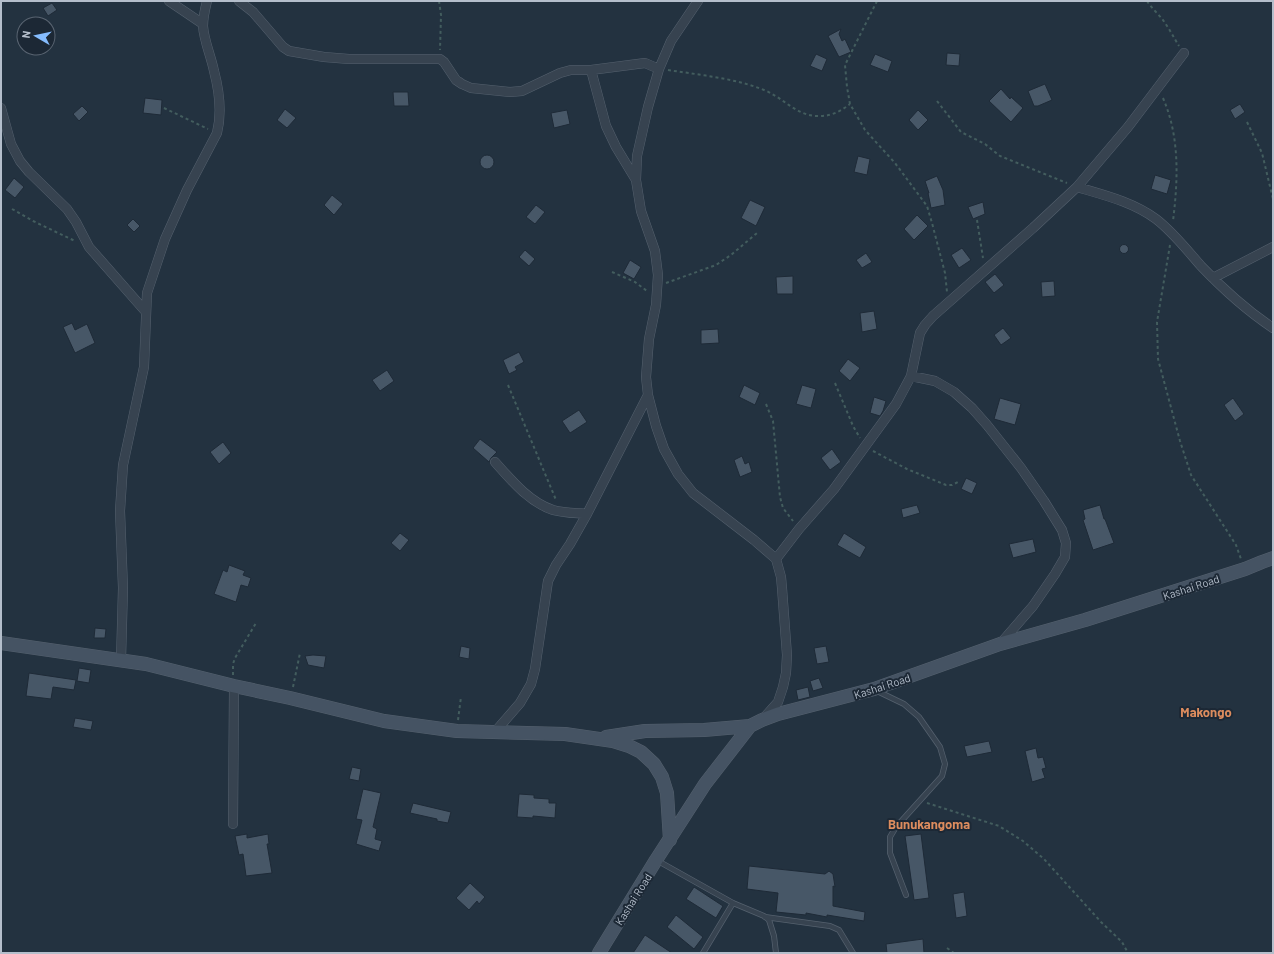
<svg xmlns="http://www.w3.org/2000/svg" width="1274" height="954" viewBox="0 0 1274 954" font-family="Barlow,sans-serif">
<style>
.building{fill:#475767;stroke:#1e2a37}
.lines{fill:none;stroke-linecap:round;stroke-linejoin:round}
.lane-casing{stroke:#55616e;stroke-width:6}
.street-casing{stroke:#55616e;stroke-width:10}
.secondary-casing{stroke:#55616e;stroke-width:14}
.path{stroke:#435d5e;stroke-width:2;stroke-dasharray:3 3;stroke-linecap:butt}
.lane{stroke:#374350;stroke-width:4.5}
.street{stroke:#374350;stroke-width:9}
.secondary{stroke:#455363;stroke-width:13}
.labels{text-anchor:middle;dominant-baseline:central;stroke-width:4;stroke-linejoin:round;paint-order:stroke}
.street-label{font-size:11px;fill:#b4becb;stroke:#1c2835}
.quarter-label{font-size:13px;font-weight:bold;fill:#dc8c5e;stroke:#1c2835}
</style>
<rect width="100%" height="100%" fill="#233240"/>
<path class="building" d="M52 3 57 10 48 16 43 8Z
M841 29 839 34 842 41 845 39 851 52 839 57 828 36Z
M947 53 960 54 959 66 946 65Z
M816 54 827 59 822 71 810 66Z
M875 54 892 61 888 72 870 65Z
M1045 84 1052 100 1038 106H1034L1028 91Z
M1001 89 1010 99 1011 97 1023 108 1011 122 989 101Z
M393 92H408L409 106H394Z
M145 98 162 100 161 115 143 113Z
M1240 104 1245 112 1235 119 1230 110Z
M82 106 88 112 79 121 73 114Z
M285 109 296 118 287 128 277 120Z
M567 110 570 124 554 128 551 113Z
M918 110 928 120 918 130 909 120Z
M480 162a7 7 0 1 1 14 0a7 7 0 1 1-14 0Z
M858 156 870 159 867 175 854 172Z
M1155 175 1171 180 1167 194 1151 189Z
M937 176 943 190 945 205 931 208 928 193H929L925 181Z
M14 178 24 187 15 198 5 190Z
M332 195 343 204 334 215 324 205Z
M750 200 765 207 756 226 741 218Z
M983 202 985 214 973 219 968 207Z
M536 205 545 212 535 224 526 217Z
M917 215 928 226 914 240 904 229Z
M133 219 140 226 134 232 127 225Z
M1119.5 249a4.5 4.5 0 1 1 9 0a4.5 4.5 0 1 1-9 0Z
M962 248 971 260 959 268 951 255Z
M525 250 535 259 529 266 519 257Z
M866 253 872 262 862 268 856 260Z
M630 260 641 267 634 279 623 273Z
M995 274 1004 285 994 293 985 282Z
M793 276V294H777L776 277Z
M1054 281 1055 296 1042 297 1041 282Z
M874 311 877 329 862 332 860 313Z
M72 323 75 330 87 324 95 343 75 353 63 327Z
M1003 328 1011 338 1001 345 994 335Z
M718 329 719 343 701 344V330Z
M519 352 524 362 515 367 517 370 509 374 503 360Z
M848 359 860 368 850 381 839 371Z
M387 370 394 381 380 391 372 380Z
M744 385 760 393 755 405 739 397Z
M802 385 816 389 811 408 796 404Z
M874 397 886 401 883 411 880 416 870 413Z
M1000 398 1021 404 1015 425 994 419Z
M1233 398 1244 414 1235 421 1224 405Z
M579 410 587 422 570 433 562 421Z
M480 439 497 452 491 458 489 462 473 448Z
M223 442 231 453 219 464 210 452Z
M832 449 841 462 830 470 821 458Z
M742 456 745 464 749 462 752 472 740 477 734 460Z
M966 478 977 483 972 494 961 489Z
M917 505 920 513 903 518 901 509Z
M1100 505 1104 519H1105L1114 543 1093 550 1083 520 1085 519 1083 510Z
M400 533 409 540 400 551 391 543Z
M844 533 866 547 860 558 837 545Z
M1033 539 1036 552 1013 558 1009 544Z
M229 565 245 571 243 575 251 578 248 587 241 585 236 602 214 594 223 570 227 572Z
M95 628 106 629 105 638H94Z
M461 646 470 648 469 659 459 657Z
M826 646 829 662 817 664 814 648Z
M313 655 326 656 324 668 308 665 305 656Z
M79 668 91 670 89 683 77 681Z
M29 673 76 680 74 690 53 687 51 699 26 696Z
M819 678 823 688 813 691 810 681Z
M808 687 810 697 798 700 796 690Z
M75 718 93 721 91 730 73 727Z
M989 741 992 752 967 757 964 746Z
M1036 748 1038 758 1043 757 1046 768 1042 769 1045 778 1032 782 1025 751Z
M352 767 361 769 359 781 349 779Z
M363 789 381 793 373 827 377 829 375 839 382 841 379 851 356 844 362 820 356 819Z
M519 794 534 795V798L549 799V803H556L555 818 533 816V818L517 817Z
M413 803 451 812 448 823 437 821V819L410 813Z
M247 834V838L268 834 269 844H267L272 873 246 876 243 854 239 855 235 836Z
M921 834 929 898 914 900 905 836Z
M749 866 825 874 829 871 833 874 835 887 833 886V906L865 912 864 921 827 915V917L806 913V915L776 912 778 893 747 889Z
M470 883 485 897 479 904 477 901 469 910 456 898Z
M694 887 723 906 716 918 686 899Z
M964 892 967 916 956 918 953 894Z
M676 915 703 937 694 949 667 927Z
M645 935 672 953H633Z
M923 939 924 953H887L886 944Z"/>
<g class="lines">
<defs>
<path id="lane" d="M877 691 904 704 919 717 940 747 945 764 942 776 896 827 890 837V853L906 895
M658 861 733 903 764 916 769 920 774 936 776 953
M765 917 830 926 839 930 853 953
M703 953 733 903"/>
<path id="street" d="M169 1 203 24
M239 1 253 12 283 47 289 51 324 57 349 59H440L444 62 456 80 462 84 471 88 510 92 522 91 560 73 571 70H591L645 63 659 69
M698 1 671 41 659 69 648 107 637 156 636 180 641 211 655 251 658 275 656 305 649 339 646 377 648 395 656 426 664 449 678 474 693 493 754 540 776 559 781 577 782 588 787 655 786 673 783 687 778 702 763 719
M591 70 606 126 616 147 636 180
M1 108 11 144 20 161 29 172 67 209 76 222 89 247 146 312
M1077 187C1104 195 1133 202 1156 219 1173 232 1187 250 1201 266 1223 289 1246 310 1273 328
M1213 278 1273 247
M911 376 935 381 954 392 972 408 987 425 1021 468 1044 501 1062 530 1066 543 1065 557 1055 574 1033 606 1001 643
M495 462C511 480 529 502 553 510 563 513 576 513 587 514
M776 559 799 529 834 489 896 404 911 376 920 333 925 325 933 316 1033 228 1077 187 1128 127 1184 53
M121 660 123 588 120 511 123 465 144 367 147 293 165 239 187 190 217 133C222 113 219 90 214 71 211 56 204 41 203 26 203 17 205 9 207 1
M494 733 520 703 531 684 535 669 548 581 556 565 570 544 587 514 648 395
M233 824 234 686"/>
<path id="secondary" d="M1 643 146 664 234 686 290 698 384 721 457 731 565 734 613 741 629 746 641 752 654 764 662 777 667 793 670 840
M606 737 645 731 704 730 750 726
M599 953 656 860 705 784 750 726 762 720 778 714 874 689 1000 644 1085 620 1245 569 1262 562 1273 558"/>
</defs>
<use href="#lane" class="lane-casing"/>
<use href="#street" class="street-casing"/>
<use href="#secondary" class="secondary-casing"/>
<path class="path" d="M439 1 441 15 440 50
M877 1 845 65 847 87 850 104 865 130 895 163 927 206 932 223 945 273 947 292
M1147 1C1152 9 1160 15 1165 23 1170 30 1174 38 1179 46
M668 70C700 75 734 78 764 90 782 97 796 115 816 116 829 117 840 112 850 104
M1163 98C1180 137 1178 180 1173 221
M937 101 961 132 985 144 1000 156 1067 183
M164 108 208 129
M1247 122 1262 153 1273 199
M12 209 33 221 75 241
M977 220 983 258
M1170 245 1157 322 1158 359 1180 441 1191 475 1236 545 1241 559
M612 272 635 282 647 291
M666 283 716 265 731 255 757 233
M835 383 853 426 860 438
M508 385 556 500
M766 404 773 421 780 497 783 508 793 521
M873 451 907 469 946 485H952L958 482
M233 675V664L235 658 256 623
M293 687 300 653
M458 720 461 697
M927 803 999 826 1023 841 1044 859 1101 922 1122 942 1128 953
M947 948 954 953"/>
<use href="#lane" class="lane"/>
<use href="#street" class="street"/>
<use href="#secondary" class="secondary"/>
</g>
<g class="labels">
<g class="street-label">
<text transform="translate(1191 587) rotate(-18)">Kashai Road</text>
<text transform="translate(882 686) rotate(-18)">Kashai Road</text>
<text transform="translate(633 899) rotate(-58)">Kashai Road</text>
</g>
<g class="quarter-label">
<text x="1206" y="712">Makongo</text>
<text x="929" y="824">Bunukangoma</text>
</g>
</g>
<rect width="1274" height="954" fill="none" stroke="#b4becb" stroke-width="4"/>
<g transform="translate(36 36) rotate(279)"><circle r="19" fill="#1c2835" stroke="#596471"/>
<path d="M0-3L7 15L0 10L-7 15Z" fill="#85bcfe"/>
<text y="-6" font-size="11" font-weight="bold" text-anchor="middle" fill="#b4becb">N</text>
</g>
</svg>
